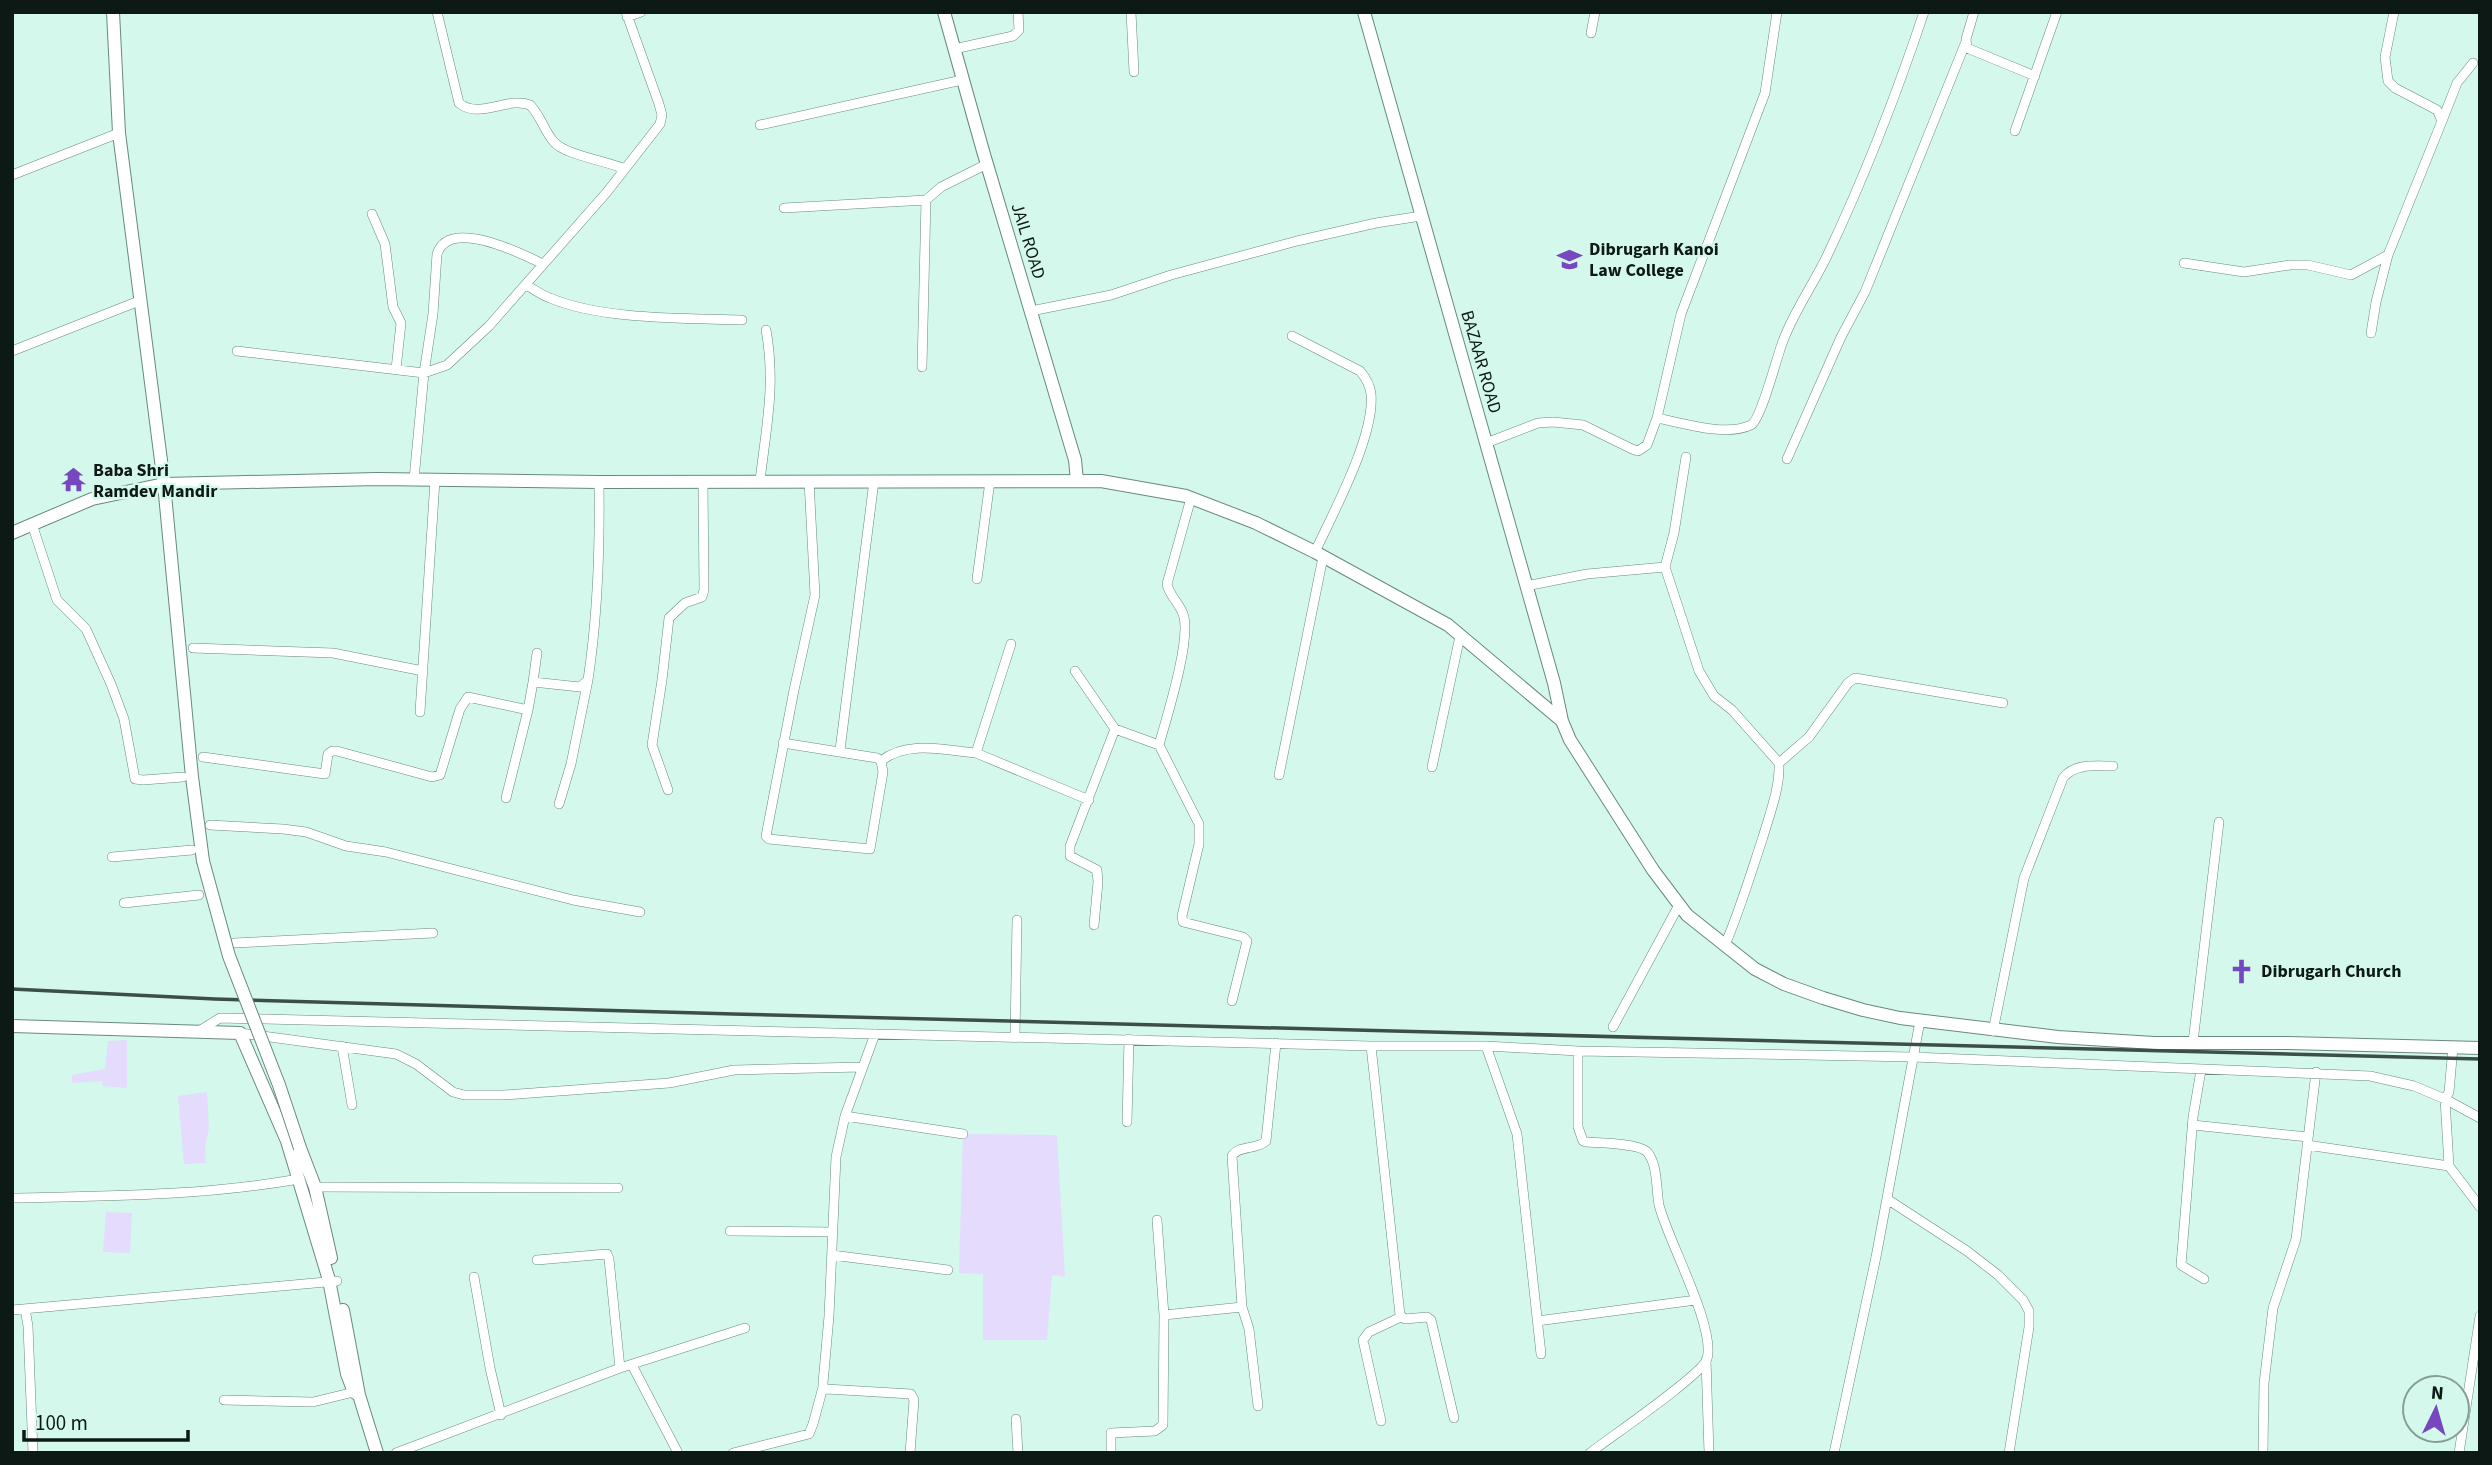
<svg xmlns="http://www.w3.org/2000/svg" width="2492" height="1465" viewBox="0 0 2492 1465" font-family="'Source Sans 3',sans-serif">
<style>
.green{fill:#e4dbfd}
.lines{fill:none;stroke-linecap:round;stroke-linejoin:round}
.street-casing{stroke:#69897e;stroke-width:10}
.secondary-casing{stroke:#69897e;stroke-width:14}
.street{stroke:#fff;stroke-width:9}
.secondary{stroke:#fff;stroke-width:12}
.rail{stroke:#3c4e48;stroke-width:3.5}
.secondary-bridge-casing{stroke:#69897e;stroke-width:14;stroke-linecap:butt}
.secondary-bridge{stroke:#fff;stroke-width:12}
.labels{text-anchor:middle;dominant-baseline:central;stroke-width:5;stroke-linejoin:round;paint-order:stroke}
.street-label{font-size:18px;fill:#0c1915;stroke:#d5f8ec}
.poi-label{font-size:18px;font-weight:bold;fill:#0c1915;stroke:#d5f8ec;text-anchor:start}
</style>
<rect width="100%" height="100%" fill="#d5f8ec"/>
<path class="green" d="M127 1040V1088L103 1086 102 1081 72 1083V1075L105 1069 108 1041Z
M207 1092 209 1128 205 1148 206 1163 184 1164 178 1096Z
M963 1134 1057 1135 1065 1277 1052 1275 1047 1340H983V1274L959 1273Z
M106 1212 132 1213 130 1253 103 1252Z"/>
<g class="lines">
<defs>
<path id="street" d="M437 12 459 103C479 120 508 96 530 105 541 116 544 131 554 142 565 155 607 161 625 169
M1131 12 1134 72
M1974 12 1966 39 1967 48 2035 76
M627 17 641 12
M1591 33 1595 12
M954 49 1013 36 1019 30 1018 12
M2442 121 2457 83 2473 63
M760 125 962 80
M2015 131 2057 12
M12 175 119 133
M784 208 926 200
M372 214 385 244 393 307 401 323 396 369
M2184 263 2244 272 2290 265H2308L2351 275 2388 255
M543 264C520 253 449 217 437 254L433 314 424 373 447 365 489 326 607 192 660 124 662 115 659 104 626 12
M526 285C534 289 541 295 550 298 602 320 685 318 742 320
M1031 311 1111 295 1171 275 1297 241 1376 223 1421 216
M2371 333 2376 302 2388 255 2442 121 2437 110 2395 88 2388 81 2385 57 2394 12
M1292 336 1360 371C1366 378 1370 385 1371 394 1375 436 1333 513 1315 552
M12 351 139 301
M237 351 424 373 414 479
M922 367 926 200 941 187 987 164
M1657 418C1683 423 1726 437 1751 425 1761 420 1777 356 1783 341 1794 311 1813 285 1827 256 1864 178 1897 93 1924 12
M1486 443 1538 423 1553 422 1583 425 1632 449 1638 451 1647 445 1657 418 1681 314 1765 93 1777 12
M1686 457 1674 533 1665 567 1699 671 1714 696 1732 710 1779 763 1809 737 1848 683 1855 678 2003 703
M1787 459 1841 337 1865 292 1965 44
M760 481C766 428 776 384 766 330
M1191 498 1167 584C1169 596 1181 604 1184 617 1190 644 1167 716 1159 745L1199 824V844L1182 916 1183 922 1243 937 1247 941 1232 1001
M32 524 57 600 86 629 111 684 124 719 135 779 143 780 183 777
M977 579 990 481
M1526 586 1587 574 1665 567
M193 648 333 653 423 671
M1075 671 1115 729
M533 682 537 653
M420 712 435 480
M783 743 877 758 881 761 883 772 870 849 769 839 766 836 794 690 815 595 809 481
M840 750 874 481
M976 753 1089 800
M203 757 325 774 328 754 332 751H337L432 777 440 775 460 709 468 697 528 710
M881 761C907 740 944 750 976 753L1011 644
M1432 767 1460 636
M1279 775 1323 557
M668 790 652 745 662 680 668 627 669 618 685 603 702 597 704 590 703 482
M506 798 528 710 533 682 580 687 588 680C598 614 600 548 599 482
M559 804 571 764 588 680
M210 825 283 829 306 832 346 846 386 852 573 900 640 912
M112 857 192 850
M124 903 199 895
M1094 925 1098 882 1097 870 1070 856V846L1115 729 1159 745
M234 943 433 933
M1725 945C1740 910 1751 873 1763 837 1770 813 1780 788 1779 763
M1613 1027 1679 905
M199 1031 220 1018 1371 1046H1486L1578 1051V1127L1583 1141 1586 1142C1600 1143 1641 1143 1648 1153 1658 1166 1656 1190 1659 1205 1668 1241 1716 1327 1707 1359 1702 1375 1609 1438 1590 1453
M1993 1031 2024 878 2063 778C2075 763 2095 766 2113 766
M240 1033 396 1054 416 1064 453 1092 464 1095H503L669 1083 734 1070 862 1067
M875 1034 845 1116 836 1157 829 1316 823 1383V1387L826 1389 911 1394 914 1400 910 1453
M1015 1037 1017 920
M2193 1042 2219 822
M342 1046 352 1105
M1371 1046 1400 1315 1405 1319 1427 1317 1431 1320 1454 1418
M1486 1046 1517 1134 1541 1354
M2453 1047 2449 1092 2445 1099 2449 1166 2480 1207
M1578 1051 1913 1057 2370 1076 2414 1086 2445 1099 2480 1118
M2201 1070 2193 1117 2181 1265 2204 1279
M845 1116 963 1134
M1127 1122 1129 1039
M2193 1125 2308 1137
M2307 1145 2449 1166
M315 1187 618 1188
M12 1198C110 1196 202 1196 299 1179
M1887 1199 1967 1251 1998 1275 2023 1300 2029 1311V1327L2009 1453
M730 1231 833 1232
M832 1255 948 1270
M537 1260 607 1254 609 1259 620 1368
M474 1277 490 1368 501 1415
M25 1309 28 1326 33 1453
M12 1310 337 1281
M1164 1315 1242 1307
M1537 1321 1696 1300
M1706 1360 1709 1453
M632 1365 678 1453
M224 1400 313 1402 354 1392
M1258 1406 1249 1329 1242 1307 1232 1156C1238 1145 1257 1150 1266 1141L1276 1043
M1016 1419 1018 1453
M1381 1421 1363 1340 1369 1332 1401 1317
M396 1453 620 1368 745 1328
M733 1453 809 1434 813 1424 823 1387
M1111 1453V1433L1155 1431 1163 1425 1164 1315 1157 1220
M1834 1453 1876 1257 1920 1021
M2263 1453 2264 1383 2273 1308 2296 1239 2316 1072
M2459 1453 2480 1316"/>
<path id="secondary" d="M113 12 119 133 164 484 192 777 203 861
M944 12 983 151 1075 460 1077 481
M1364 12 1554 683 1562 721 1570 740 1653 870 1687 915 1755 969 1784 984 1823 998 1863 1010 1900 1018 2058 1037 2154 1043H2289L2480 1048
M12 533 92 499 164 484 377 479 599 482 1101 481 1186 496 1256 523 1315 552 1448 625 1562 721
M12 1026 240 1033 287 1141 329 1280 347 1374 354 1392 359 1395
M300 1148 315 1187 331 1258
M343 1310 359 1395 377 1453"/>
</defs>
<use href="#street" class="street-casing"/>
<use href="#secondary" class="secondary-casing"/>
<use href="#street" class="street"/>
<use href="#secondary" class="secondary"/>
<path class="rail" d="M12 989 215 999 733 1014 2480 1059"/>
<defs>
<path id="secondary-bridge" d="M203 861 229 956 279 1085 300 1148"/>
</defs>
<use href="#secondary-bridge" class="secondary-bridge-casing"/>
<use href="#secondary-bridge" class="secondary-bridge"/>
</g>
<defs>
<symbol id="university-bare" viewBox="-9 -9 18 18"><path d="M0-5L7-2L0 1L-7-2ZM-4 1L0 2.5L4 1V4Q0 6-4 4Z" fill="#7647bf" stroke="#d5f8ec" stroke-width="2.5" paint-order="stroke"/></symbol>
<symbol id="temple-bare" viewBox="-9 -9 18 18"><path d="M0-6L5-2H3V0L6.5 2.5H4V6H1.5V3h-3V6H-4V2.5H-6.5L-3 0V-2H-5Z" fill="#7647bf" stroke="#d5f8ec" stroke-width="2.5" paint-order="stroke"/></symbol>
<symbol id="church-bare" viewBox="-9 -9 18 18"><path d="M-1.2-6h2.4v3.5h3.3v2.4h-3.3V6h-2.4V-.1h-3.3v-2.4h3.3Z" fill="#7647bf" stroke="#d5f8ec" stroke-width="2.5" paint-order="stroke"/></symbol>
</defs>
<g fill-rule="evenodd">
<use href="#university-bare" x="1552" y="242" width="35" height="35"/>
<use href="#temple-bare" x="56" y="462" width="35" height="35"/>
<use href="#church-bare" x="2224" y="954" width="35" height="35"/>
</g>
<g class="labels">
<g class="street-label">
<text transform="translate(1028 241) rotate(73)">JAIL ROAD</text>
<text transform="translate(1481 362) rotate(74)">BAZAAR ROAD</text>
</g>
<g class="poi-label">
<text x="1589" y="249">Dibrugarh Kanoi<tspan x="1589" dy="21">Law College</tspan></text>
<text x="93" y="470">Baba Shri<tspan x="93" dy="21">Ramdev Mandir</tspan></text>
<text x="2261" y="971">Dibrugarh Church</text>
</g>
</g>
<rect width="2492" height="1465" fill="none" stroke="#0c1915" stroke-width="28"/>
<g transform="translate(2436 1409) rotate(5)"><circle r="33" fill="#d5f8ec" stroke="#859f96" stroke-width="2"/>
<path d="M0-5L12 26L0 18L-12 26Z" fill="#7647bf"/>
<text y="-10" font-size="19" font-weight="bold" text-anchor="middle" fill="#0c1915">N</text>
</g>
<path d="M24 1430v10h164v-10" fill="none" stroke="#0c1915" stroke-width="3.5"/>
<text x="35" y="1430" font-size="21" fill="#0c1915" stroke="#d5f8ec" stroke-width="5" paint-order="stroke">100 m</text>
</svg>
